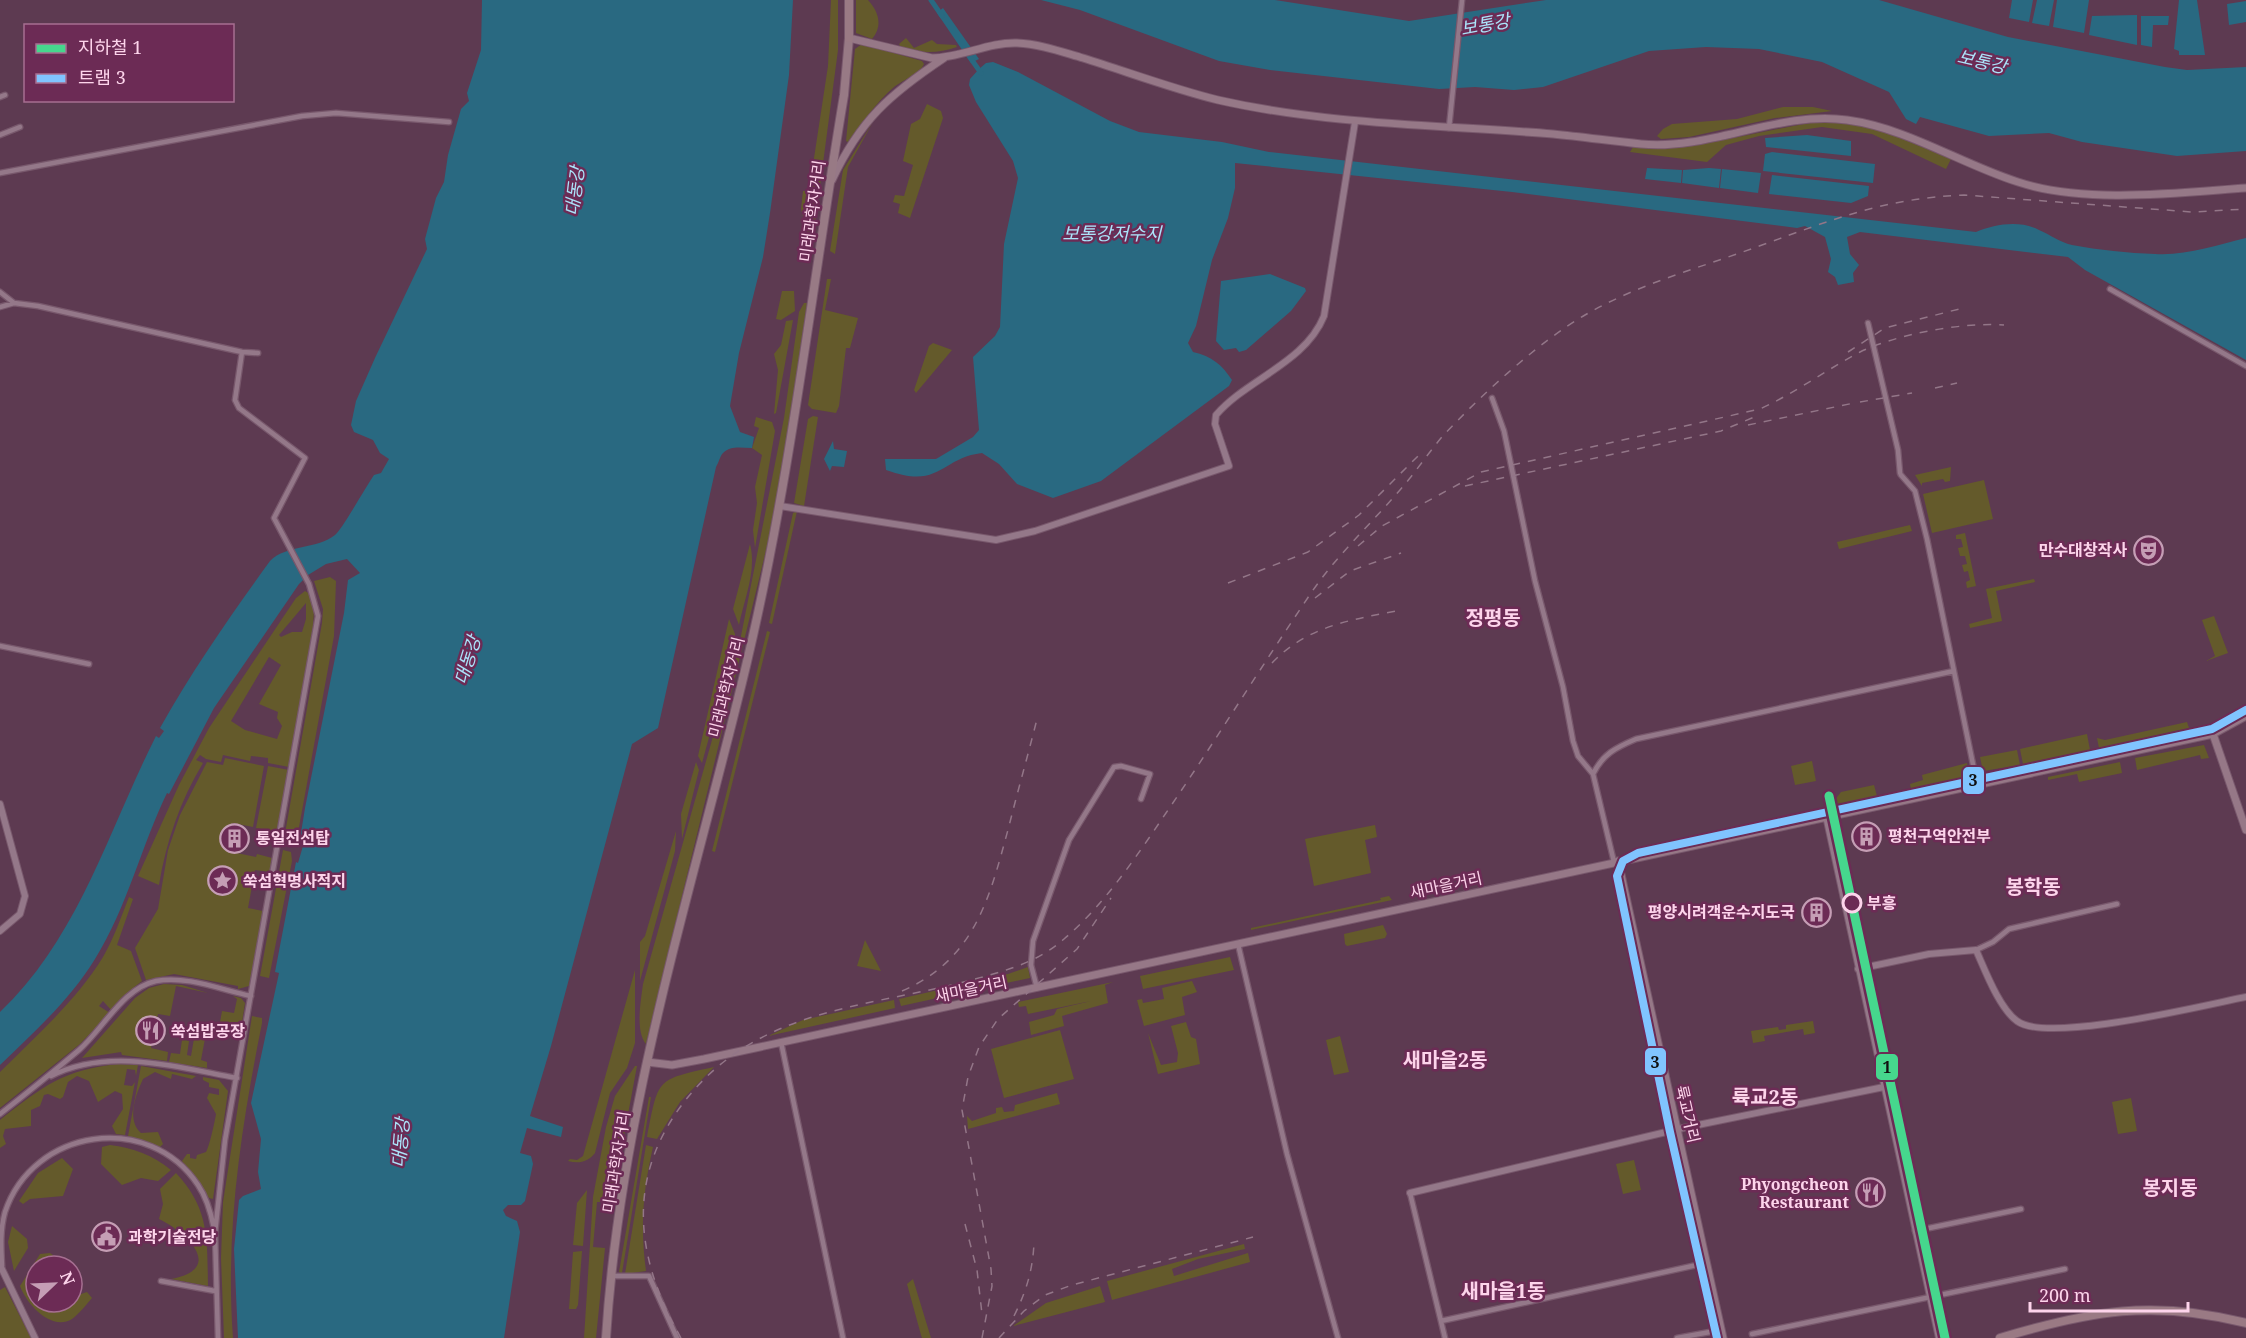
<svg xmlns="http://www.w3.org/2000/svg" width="2246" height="1338" viewBox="0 0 2246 1338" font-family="'Noto Serif','Noto Sans KR',serif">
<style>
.green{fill:#645a2b;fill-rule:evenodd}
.water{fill:#296981}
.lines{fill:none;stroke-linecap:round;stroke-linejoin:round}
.canal{stroke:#296981;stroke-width:5}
.minor-casing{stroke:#78586c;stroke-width:7}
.tertiary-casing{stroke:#78586c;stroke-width:8}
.secondary-casing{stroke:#78586c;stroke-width:9}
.primary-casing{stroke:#78586c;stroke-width:10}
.trunk-casing{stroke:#78586c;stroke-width:10}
.minor{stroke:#947889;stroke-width:4.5}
.tertiary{stroke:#947889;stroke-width:6}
.secondary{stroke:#967887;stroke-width:7}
.primary{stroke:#987a85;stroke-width:8}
.trunk{stroke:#9a7a84;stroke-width:8}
.rail{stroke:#937688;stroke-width:1.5;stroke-dasharray:8 8;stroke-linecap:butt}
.tram-1-casing{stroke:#6c2b55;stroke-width:12}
.tram-1{stroke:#80c4ff;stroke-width:8}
.metro-1-casing{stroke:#6c2b55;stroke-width:14}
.metro-1{stroke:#46d78d;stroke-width:9}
.stop-dot{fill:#6c2b55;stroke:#fdd4eb;stroke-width:3}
.labels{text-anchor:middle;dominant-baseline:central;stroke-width:5;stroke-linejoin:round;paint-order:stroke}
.street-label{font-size:16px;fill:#fdd4eb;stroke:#6c2b55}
.poi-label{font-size:16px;font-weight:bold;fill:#fdd4eb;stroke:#6c2b55;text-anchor:start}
.stop-label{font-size:16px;font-weight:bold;fill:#fdd4eb;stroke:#6c2b55;text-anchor:start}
.water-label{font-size:18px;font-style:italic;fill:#abe4fa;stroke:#6c2b55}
.quarter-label{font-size:20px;font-weight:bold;fill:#fdd4eb;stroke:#6c2b55}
.line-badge{stroke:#6c2b55;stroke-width:2}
.pale-badge-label{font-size:16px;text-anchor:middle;font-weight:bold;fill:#111}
</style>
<rect width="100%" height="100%" fill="#5d3a51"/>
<path class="green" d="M831 0H838V50L813 239 809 238 801 209 803 191H809L828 66Z
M856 0H868C879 12 883 26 872 39L856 33Z
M906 38 914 48 932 40 937 44 956 45 957 47C937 54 921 53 901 48L899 44Z
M862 44 922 61 924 64C920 74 903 80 894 87 875 103 863 123 848 142L846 141 855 49Z
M927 104 941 111 943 118 910 218 898 213 900 204 893 202 895 195 904 196 913 165 903 161 911 124 920 119Z
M1783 107H1813L1832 111 1775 118 1689 137 1661 139 1657 136 1663 129 1672 124 1737 119Z
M1825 121 1876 128 1951 159 1946 169 1872 134 1822 127 1759 136 1726 145 1707 162 1630 152 1633 147C1699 152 1760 129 1825 121Z
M873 122 848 167 835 254 830 251 843 170Z
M827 279H831L825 310 858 318 850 348H846L839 406 836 413 812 409 808 405Z
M782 291H794L795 311 781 320 776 319Z
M804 303H807L784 461 768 542 646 1044C635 1031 641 1000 643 984L740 641 784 418 799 312Z
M793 320 776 413 774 414 778 370 774 354 781 345 786 321Z
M933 343 952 350 916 393 914 390 929 346Z
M813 416 818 417 804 506 794 503 808 419Z
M756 417 772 422 775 431 755 548 753 530 757 503 755 487 762 455 752 448 759 428 754 426Z
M1951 467 1950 481 1945 482 1943 479 1922 483V486L1915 475Z
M1984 480 1993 519 1932 533 1923 494Z
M797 511 772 624 769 623 793 513Z
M1910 525 1912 531 1839 549 1837 542Z
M1965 533 1976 586 1967 588 1966 582 1970 580 1968 571 1964 572 1962 565 1967 564 1965 556H1960L1958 548 1963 547 1961 539H1956V535Z
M750 544C757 571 744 599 739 625L733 609Z
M330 577 336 581 334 636 297 838H294L292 847 283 845 322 623 323 609 314 581Z
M2034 579 2035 582 1996 591 2002 621 1970 628 1969 624 1992 618 1986 589Z
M305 591 310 594 314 610 313 627 289 767 268 763V758L251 756 250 761 223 755 221 762 206 759 200 755 196 760 203 763C180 801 166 842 159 885L138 876 179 785 209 728 296 598ZM306 603V619L302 632H292L281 637 279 635ZM269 657 281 665 259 704 278 712 277 718 282 726 277 739 245 730 231 721Z
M2214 616 2228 653 2206 661 2215 656 2202 620Z
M729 619 735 634V643L702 763 698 756Z
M767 631 770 632 715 852 712 851Z
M2187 722 2189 728 2099 748 2097 738 2105 740Z
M2087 734 2090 750 2023 764 2020 749Z
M2204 745 2209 758 2201 759 2200 755 2137 770 2135 758Z
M2017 750 2020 765 1983 771 1980 757Z
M225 758 264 766 253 827 233 823 224 836 227 851 256 857 257 854 272 858 270 872 255 870 248 908 263 911 249 986 238 989V986L174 974 146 980 135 948 158 909 168 850 180 815 207 762 223 765Z
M1812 761 1816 781 1795 785 1791 766Z
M696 762 699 770 682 839 681 814Z
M2120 762 2122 773 2079 782 2077 774 2048 780V777Z
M1967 763 1969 776 1911 789 1910 784 1923 780 1922 775Z
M268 766 289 770 277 831 272 834 260 833 261 829 256 828Z
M1874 785 1877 796 1830 806 1841 792Z
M1375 825 1377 837 1365 840 1371 873 1314 886 1305 839Z
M676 831 675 851 640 981V942L645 936Z
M283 850 291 852 292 861 269 978 260 976Z
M1389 896 1392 900 1251 930V928L1381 900 1380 898Z
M129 897 133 899 117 945 131 951 142 981 122 997 112 1011 103 1001 99 1006 110 1013 80 1044 0 1108V1072C36 1036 76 1001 103 957 114 938 121 917 129 897Z
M1383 925 1387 934 1385 938 1347 946 1345 944 1344 934Z
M865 940 881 971 857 966Z
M1230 957 1234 970 1143 989 1140 976Z
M1028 967 1030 978 901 1006 899 999 1008 974Z
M635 970V1043L627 1068 610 1093 595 1153C588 1162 579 1164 568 1161L570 1159 577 1160 583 1156Z
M1192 981 1197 992 1182 997 1185 1015 1144 1026 1137 1000 1142 999 1143 1003 1164 999 1162 988Z
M1113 982 1105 985 1108 1003 1062 1016 1064 1026 1031 1035 1029 1022 1054 1015 1057 1009 1091 1001 1028 1014 1026 1006 1019 1007 1018 1002Z
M164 984 182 985 208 993 176 986 170 1016 158 1014 151 1048 168 1052 167 1061 122 1055 121 1052 82 1058 135 998 149 988Z
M233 996 241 998 245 1003 241 1029 223 1026 222 1030 207 1028 201 1060 207 1062V1068L169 1062 171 1053 180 1054 182 1040 189 1041 187 1055 191 1056 197 1021 219 1028 222 1011 234 1013 237 999Z
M894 1000 895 1008 768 1036 803 1020Z
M252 1016 262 1018V1023C241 1128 225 1231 233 1338H224L221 1258 223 1202Z
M1813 1021 1815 1033 1804 1035 1803 1029 1764 1036 1765 1041 1753 1043 1751 1031 1778 1027 1779 1030 1786 1029V1025Z
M1186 1022 1191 1037 1196 1039 1200 1064 1158 1074 1148 1033 1161 1065 1177 1062 1178 1053 1171 1026Z
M1060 1030 1074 1079 1004 1098 991 1049Z
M1340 1036 1349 1072 1334 1075 1326 1040Z
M118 1064 138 1065 136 1076 135 1070 127 1069 124 1085 132 1086 135 1082 125 1135 116 1134 112 1126 123 1109 122 1094 115 1091 98 1102 89 1081 77 1076 68 1082 63 1097 60 1099 48 1094 44 1095 40 1106 31 1110V1126L5 1129 3 1136 6 1144 0 1148V1120C43 1086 63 1070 118 1064Z
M141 1066 196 1076 192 1079 172 1074 171 1079 155 1072 143 1079C136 1094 126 1120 141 1133L158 1132 163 1144 160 1147 128 1136Z
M635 1066H637L610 1211H605L606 1202H597L593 1247 605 1248 596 1338H584L593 1197 606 1127 615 1096Z
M714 1067 680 1102 657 1139 647 1137C659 1078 655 1080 714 1067Z
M203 1077 219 1080 228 1091 213 1199 209 1198 182 1161 187 1154H190V1158L196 1159 197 1155 206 1152C209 1148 215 1121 216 1114L207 1098 209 1093 219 1095V1089L209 1087V1083L203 1080Z
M1057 1093 1060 1104 968 1129 967 1116 972 1121 996 1113V1108L1002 1107 1004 1112 1014 1111 1015 1105Z
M649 1097H651L622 1273 619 1272Z
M2131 1098 2137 1131 2118 1134 2112 1102Z
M110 1145C133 1148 153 1155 171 1170L158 1181 141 1178 122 1185 101 1164 102 1147Z
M646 1145 653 1147C643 1190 640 1227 646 1271L625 1274Z
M62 1158 73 1169 63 1196 30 1199 23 1204 19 1201 38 1173Z
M1634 1160 1641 1190 1623 1194 1616 1164Z
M176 1173C210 1209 207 1240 208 1286L171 1279C225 1269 188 1233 159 1219L163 1204 160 1189Z
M587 1190 583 1246 573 1245 577 1203Z
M12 1226 27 1239 28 1248 14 1271 8 1242Z
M1244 1244 1245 1249 1198 1259 1172 1269 1174 1276 1248 1253 1250 1262 1112 1300 1107 1281Z
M582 1251 578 1305 576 1309H569L573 1252Z
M50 1253 53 1255 49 1266H36V1302H72V1297L87 1292 92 1298C86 1305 79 1314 72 1319 51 1332 26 1303 20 1286L40 1254Z
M913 1279 931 1338H922L921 1335 907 1284Z
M1100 1286 1105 1302 1013 1326 1046 1303Z
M5 1287 31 1338H0V1290Z"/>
<path class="water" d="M482 0H793L789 75 770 213 763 257 739 353 730 406 740 432 754 437 752 448C742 448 731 445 723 453 720 456 719 462 716 467L658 728 632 744 628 759 551 1046 530 1116 563 1127 561 1137 527 1128 520 1153 531 1156 533 1164 525 1201 521 1205H508L503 1210 506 1216 517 1221 520 1232 504 1338H238L234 1249 239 1200 243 1196 261 1189 258 1172 261 1139 251 1103 279 973 275 972 296 862 298 863 303 846 304 840 300 839 305 808 344 613 348 580 360 573 347 559 326 564 308 575 299 584 214 708 169 794 167 793C142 844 127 908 95 959 70 1000 34 1032 0 1065V1012C79 937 108 831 156 736L159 738 164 731 160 728C193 669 231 615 270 561 287 544 316 550 335 535 341 531 367 485 374 475L381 473 389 459 380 453 373 440 354 432 351 425 356 401 375 358 427 249 425 239 436 198 444 182 448 155 461 109 469 101 467 93 481 50Z
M1041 0H1275L1409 21 1546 0H1879L2008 37 2165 67 2187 70 2246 67V151L2177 156 2082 142 2049 133 1989 136 1920 117 1916 124 1906 119 1889 92 1822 62 1759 49 1706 47 1649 51 1543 87 1514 90 1475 87 1439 89 1270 70 1219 61 1080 10Z
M2012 0H2033L2029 22 2009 18Z
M2037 0H2054L2049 26 2032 23Z
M2057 0H2089L2084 33 2053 27Z
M2179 0H2197L2205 55H2179V51L2174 49Z
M2246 1V22L2229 25 2227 4Z
M943 8 979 59 971 63 937 13Z
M2137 15V45L2089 35 2092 16Z
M2141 16H2169L2168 25H2153L2152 47 2141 45Z
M993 62 1018 72 1110 121 1139 132 1222 142 1269 152 1976 232C1995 224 2020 220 2039 230 2051 235 2059 242 2072 245 2099 250 2128 253 2155 254 2185 256 2217 245 2246 238V360L2085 270 2068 257 1860 232 1847 237 1850 254 1859 265 1853 273 1854 282 1838 285 1835 277 1828 272 1831 259 1825 237 1805 226 1797 228 1512 192 1235 163V188L1228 218 1212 260 1196 326 1188 343 1193 352C1212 356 1222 365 1232 380L1229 386 1101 481 1053 498 1017 484 999 464 982 453C940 458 941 490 886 470L885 459H936L973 437 979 430 973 357 995 336 1000 327 1004 244 1018 178 1013 161 976 102 969 85 970 79 979 69 986 63Z
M1807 135 1851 141V156L1766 147 1765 138Z
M1772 152 1875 164 1873 183 1763 171 1765 154Z
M1647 168 1682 170 1681 183 1645 179Z
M1709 168 1721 169 1719 188 1682 183 1683 170Z
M1722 169 1761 173 1758 193 1720 188Z
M1772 175 1869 186 1868 196 1851 203 1769 194Z
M1270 274 1305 288 1306 291 1291 311 1246 350 1239 352 1236 348 1224 350 1216 341 1221 281Z
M833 441 834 449 847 451 844 467 832 466 830 471 824 459Z"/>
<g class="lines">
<path class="canal" d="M931 0 942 16
M969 56 981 73"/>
<defs>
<path id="minor" d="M0 97 5 95
M1449 128 1462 0
M0 135 20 127
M0 173 302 116 336 113 449 122
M2110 289 2246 366
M0 292 14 303
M0 307 14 303 38 306 242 352 258 353
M1868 323 1898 450 1900 473
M1492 398 1504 431 1535 581 1563 687 1573 741 1578 756 1593 774 1614 862
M1901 475 1915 491 1927 539 1977 784
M0 646 89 664
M1593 774C1603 754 1615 748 1636 739L1954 671
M1238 944 1287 1154 1338 1338
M1976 950 1993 942 2009 929 2117 904
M1037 988 1031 965 1033 941 1069 840 1114 767 1121 766 1150 774 1141 799
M781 1042 843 1338
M51 1076C109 1047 176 1067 237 1078
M0 1114C27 1093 53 1072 79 1050 103 1029 123 988 156 981 186 975 222 990 251 996
M1410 1193 1445 1338
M1915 1231 2021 1209
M2 1266C1 1247 0 1230 5 1212 33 1128 149 1111 198 1185 207 1198 211 1213 214 1228
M612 1276H649L677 1338
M161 1281 215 1291
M1441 1321 1706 1263
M1752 1334 2065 1269
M218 1338 215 1233 225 1140 318 616 309 584 274 518 305 458 239 408 235 400 242 352
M1677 1338 1721 1330"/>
<path id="tertiary" d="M780 506 996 540 1035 531 1229 466 1215 424 1216 415C1247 379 1305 363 1324 316L1355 122
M0 804 25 896 20 914 0 931
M1826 816 1939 1338
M1858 969 1929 954 1976 950C1985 970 1999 1008 2017 1021 2047 1044 2205 1005 2246 997
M1410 1193 1683 1128 1884 1087
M0 1265 35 1338"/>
<path id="secondary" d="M849 38 932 58C961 58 988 42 1017 43 1040 44 1062 52 1083 58 1128 72 1173 89 1218 100 1328 125 1441 125 1553 134 1583 137 1612 141 1641 144 1709 151 1780 110 1847 120 1907 128 1961 164 2018 182 2085 204 2176 193 2246 188
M832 180C860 120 890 94 944 58
M2213 734 2246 830
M1618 861 1723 1338
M647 1062 672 1065 704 1059 2213 734 2246 716"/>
<path id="primary" d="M606 1338C620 1109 693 887 746 666 791 478 812 286 844 95L849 38"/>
<path id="trunk" d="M849 0V38
M2000 1338C2090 1311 2153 1299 2246 1323"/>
</defs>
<use href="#minor" class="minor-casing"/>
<use href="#tertiary" class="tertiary-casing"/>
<use href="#secondary" class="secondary-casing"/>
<use href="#primary" class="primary-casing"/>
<use href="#trunk" class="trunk-casing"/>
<use href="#minor" class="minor"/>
<use href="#tertiary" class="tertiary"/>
<use href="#secondary" class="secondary"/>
<use href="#primary" class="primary"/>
<use href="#trunk" class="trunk"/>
<path class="rail" d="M1848 352 1885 328 1963 308
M1935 388 1957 383
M1860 402 1912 393
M1748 425 1854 403
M1465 486 1721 431 1759 415
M1358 546 1382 526 1481 472 1760 409C1795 393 1826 370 1860 352 1897 334 1963 322 2004 325
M1228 583 1308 552 1359 515 1420 454
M1315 598 1350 571 1401 553
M1272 663C1306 627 1349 620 1396 611
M902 991C976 959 990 896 1009 826 1018 790 1028 755 1037 719
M965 1224 977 1270 982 1314
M1014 1316C1026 1292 1033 1270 1034 1242
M681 1338C637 1261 625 1182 681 1106 752 1011 854 1009 960 983 997 973 1035 965 1064 939 1105 904 1136 857 1166 813 1214 743 1259 670 1307 599 1333 559 1369 526 1400 490 1414 474 1427 455 1441 438 1479 397 1537 343 1585 315 1640 283 1703 267 1762 245 1834 219 1886 198 1964 195L2192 212 2246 209
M982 1338 992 1286 991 1269 962 1110 968 1077 979 1047 998 1019 1077 949 1111 898
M999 1338 1024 1311 1045 1295 1072 1285 1253 1237"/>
<defs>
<path id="tram-1" d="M1717 1338 1670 1132 1617 876 1623 861 1638 853 2212 729 2246 710"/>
</defs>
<use href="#tram-1" class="tram-1-casing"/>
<use href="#tram-1" class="tram-1"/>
<defs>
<path id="metro-1" d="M1829 796 1945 1338"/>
</defs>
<use href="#metro-1" class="metro-1-casing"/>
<use href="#metro-1" class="metro-1"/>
</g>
<defs>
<symbol id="theatre-ring" viewBox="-11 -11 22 22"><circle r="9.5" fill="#6c2b55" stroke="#c59eb5" stroke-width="1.5"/><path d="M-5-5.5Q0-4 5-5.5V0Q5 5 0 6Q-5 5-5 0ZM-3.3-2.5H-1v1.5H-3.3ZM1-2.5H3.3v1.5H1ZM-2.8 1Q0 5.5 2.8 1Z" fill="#c59eb5"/></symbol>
<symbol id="building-ring" viewBox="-11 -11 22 22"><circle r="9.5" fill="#6c2b55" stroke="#c59eb5" stroke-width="1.5"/><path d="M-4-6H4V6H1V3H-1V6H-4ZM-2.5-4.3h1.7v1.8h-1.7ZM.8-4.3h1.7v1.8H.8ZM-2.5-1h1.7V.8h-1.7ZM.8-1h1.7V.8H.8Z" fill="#c59eb5"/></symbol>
<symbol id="sight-ring" viewBox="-11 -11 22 22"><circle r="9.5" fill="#6c2b55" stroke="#c59eb5" stroke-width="1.5"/><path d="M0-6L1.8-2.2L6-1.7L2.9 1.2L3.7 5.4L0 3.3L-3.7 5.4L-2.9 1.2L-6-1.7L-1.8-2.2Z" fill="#c59eb5"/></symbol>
<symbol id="restaurant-ring" viewBox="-11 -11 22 22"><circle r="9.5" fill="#6c2b55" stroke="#c59eb5" stroke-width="1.5"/><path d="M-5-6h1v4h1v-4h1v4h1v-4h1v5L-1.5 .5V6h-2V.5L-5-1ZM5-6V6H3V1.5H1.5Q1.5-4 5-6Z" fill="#c59eb5"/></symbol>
<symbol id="civic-ring" viewBox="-11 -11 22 22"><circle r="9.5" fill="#6c2b55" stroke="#c59eb5" stroke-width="1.5"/><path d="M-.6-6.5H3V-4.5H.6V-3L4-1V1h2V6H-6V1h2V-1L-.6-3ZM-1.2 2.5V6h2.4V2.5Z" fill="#c59eb5"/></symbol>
</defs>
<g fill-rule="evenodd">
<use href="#theatre-ring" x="2132" y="534" width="33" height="33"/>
<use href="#building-ring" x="1850" y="820" width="33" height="33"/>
<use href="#building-ring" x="218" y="822" width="33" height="33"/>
<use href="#sight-ring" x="206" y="864" width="33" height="33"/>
<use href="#building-ring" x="1800" y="896" width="33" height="33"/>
<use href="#restaurant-ring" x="134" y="1014" width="33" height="33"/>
<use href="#restaurant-ring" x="1854" y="1176" width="33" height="33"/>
<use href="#civic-ring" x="90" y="1220" width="33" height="33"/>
</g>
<circle class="stop-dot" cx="1852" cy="903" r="9"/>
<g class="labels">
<g class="street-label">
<text transform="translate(812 211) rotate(-82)">미래과학자거리</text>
<text transform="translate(726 687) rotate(-76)">미래과학자거리</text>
<text transform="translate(1446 885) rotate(-12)">새마을거리</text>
<text transform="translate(971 989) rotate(-12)">새마을거리</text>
<text transform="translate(1688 1114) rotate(77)">륙교거리</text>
<text transform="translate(616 1162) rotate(-81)">미래과학자거리</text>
</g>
<g class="poi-label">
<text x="2127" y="550" text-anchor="end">만수대창작사</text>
<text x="1888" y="836">평천구역안전부</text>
<text x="256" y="838">통일전선탑</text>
<text x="243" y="881">쑥섬혁명사적지</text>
<text x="1795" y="912" text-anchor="end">평양시려객운수지도국</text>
<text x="171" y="1031">쑥섬밥공장</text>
<text x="1849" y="1184" text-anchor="end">Phyongcheon<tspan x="1849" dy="18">Restaurant</tspan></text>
<text x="128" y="1237">과학기술전당</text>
</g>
<g class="stop-label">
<text x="1867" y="903">부흥</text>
</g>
<g class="water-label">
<text transform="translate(1485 24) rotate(-10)">보통강</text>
<text transform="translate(1982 61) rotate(13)">보통강</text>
<text transform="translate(574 191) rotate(-83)">대동강</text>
<text x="1112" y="233">보통강저수지</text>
<text transform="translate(467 660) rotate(-73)">대동강</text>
<text transform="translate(400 1143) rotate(-85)">대동강</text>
</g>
<g class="quarter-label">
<text x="1493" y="617">정평동</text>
<text x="2033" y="886">봉학동</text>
<text x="1445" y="1059">새마을2동</text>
<text x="1765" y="1096">륙교2동</text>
<text x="2170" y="1187">봉지동</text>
<text x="1503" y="1290">새마을1동</text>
</g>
</g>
<g class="line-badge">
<rect x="1962" y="766" width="23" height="29" rx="6" fill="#80c4ff"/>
<rect x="1644" y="1047" width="23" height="29" rx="6" fill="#80c4ff"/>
<rect x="1875" y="1053" width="24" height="28" rx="6" fill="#46d78d"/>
</g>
<g class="pale-badge-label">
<text x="1973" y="786">3</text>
<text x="1655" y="1068">3</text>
<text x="1887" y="1073">1</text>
</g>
<rect x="24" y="24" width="210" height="78" fill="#6c2b55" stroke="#a66f91" stroke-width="1.5"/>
<rect x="36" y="44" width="30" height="9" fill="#46d78d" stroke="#a66f91" stroke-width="1.5"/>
<text x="78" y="54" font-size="18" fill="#fdd4eb">지하철 1</text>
<rect x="36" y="74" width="30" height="9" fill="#80c4ff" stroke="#a66f91" stroke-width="1.5"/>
<text x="78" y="84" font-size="18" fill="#fdd4eb">트램 3</text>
<g transform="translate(54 1284) rotate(67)"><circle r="28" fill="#6c2b55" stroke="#a66f91" stroke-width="1.5"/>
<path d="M0-4.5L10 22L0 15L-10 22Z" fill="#c59eb5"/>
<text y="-9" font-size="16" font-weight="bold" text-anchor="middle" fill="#fdd4eb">N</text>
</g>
<path d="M2030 1302v9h158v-9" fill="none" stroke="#fdd4eb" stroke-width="3"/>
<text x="2039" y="1302" font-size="18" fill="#fdd4eb" stroke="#6c2b55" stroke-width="4.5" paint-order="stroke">200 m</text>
</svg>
